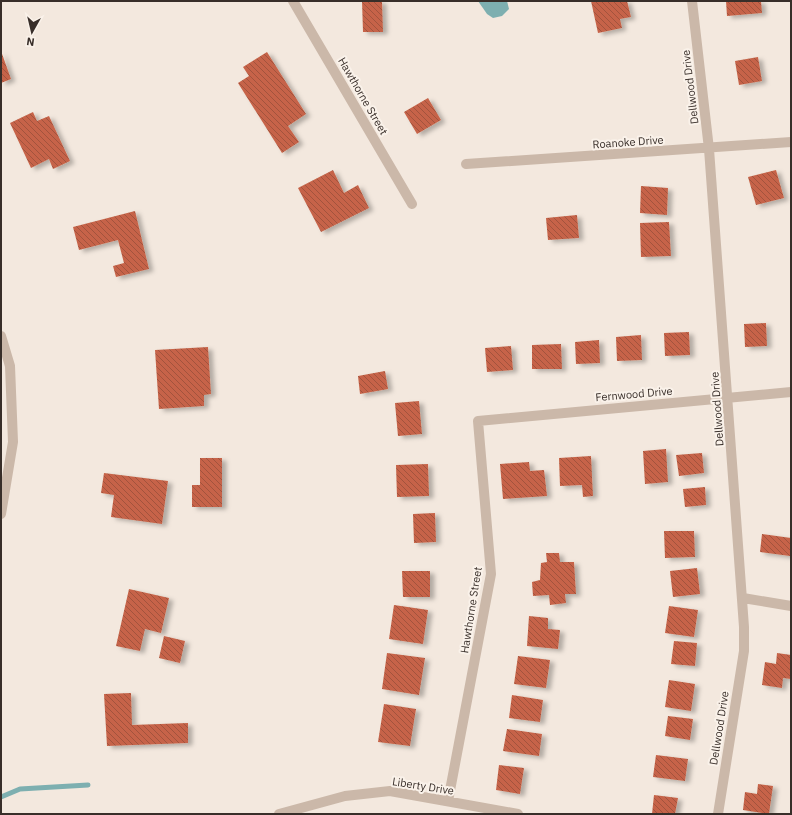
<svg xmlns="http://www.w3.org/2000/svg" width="792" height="815" viewBox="0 0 792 815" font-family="'IBM Plex Sans',sans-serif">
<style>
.water{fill:#7dafb0}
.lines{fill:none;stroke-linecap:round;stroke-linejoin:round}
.stream{stroke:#7dafb0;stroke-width:5}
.building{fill:url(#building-back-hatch);filter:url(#shadow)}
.street{stroke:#cbb8a9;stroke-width:10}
.labels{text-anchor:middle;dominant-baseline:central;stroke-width:4;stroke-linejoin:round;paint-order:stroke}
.street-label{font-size:11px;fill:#382e29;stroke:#faf2ea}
</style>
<defs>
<pattern id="building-back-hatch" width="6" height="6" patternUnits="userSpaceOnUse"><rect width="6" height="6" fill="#c66448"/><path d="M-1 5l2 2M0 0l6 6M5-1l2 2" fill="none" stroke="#a2533c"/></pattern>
<filter id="shadow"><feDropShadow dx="4.5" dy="2.5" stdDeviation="2" flood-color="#0004"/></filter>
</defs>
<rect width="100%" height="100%" fill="#f3e8de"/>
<path class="water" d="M478 1H507L509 9 502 16 493 18 487 14Z"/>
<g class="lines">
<path class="stream" d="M1 797 20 789 88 785"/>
</g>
<path class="building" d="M362 1H382L383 32H363Z
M591 1H627L631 17 620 19 622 28 598 33Z
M726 1H761L762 13 727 16Z
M1 51 11 79 1 83Z
M267 52 306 114 288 126 299 142 282 153 238 83 249 76 243 67Z
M758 57 762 81 739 85 735 61Z
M428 98 441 120 417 134 404 112Z
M33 112 37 121 49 116 70 161 53 169 49 159 31 168 10 123Z
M333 170 344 193 358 185 369 208 321 232 298 188Z
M776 170 784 198 756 205 748 177Z
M641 186 668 188 667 215 640 213Z
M135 211 149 269 116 277 113 266 124 263 118 240 79 250 73 227Z
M577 215 579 238 548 240 546 218Z
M669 222 671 256 641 257 640 223Z
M766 323 767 346 745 347 744 324Z
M689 332 690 355 665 356 664 333Z
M641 335 642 360 617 361 616 337Z
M599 340 600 363 576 364 575 342Z
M561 344 562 369H532V345Z
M511 346 513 370 487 372 485 348Z
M208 347 211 394 204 395V406L159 409 155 350Z
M385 371 388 389 360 394 358 376Z
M419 401 422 434 398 436 395 403Z
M666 449 668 482 645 484 643 451Z
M702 453 704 473 679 476 676 455Z
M591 456 593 496 583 497 582 485 560 486 559 458Z
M200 458H222V507H192V485H200Z
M529 462 530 471 544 470 547 496 503 499 500 464Z
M428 464 429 496 397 497 396 465Z
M104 473 168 481 162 524 111 517 114 495 101 493Z
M705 487 706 505 685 507 683 489Z
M435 513 436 542 414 543 413 514Z
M664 531H694L695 557 665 558Z
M762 534 791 538 790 556 760 552Z
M546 553H559L560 562H574L576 594H565L566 603 550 605 549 595 533 596 532 582 540 580 541 563 547 562Z
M697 568 700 594 673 597 670 571Z
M402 571H430V597H403Z
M129 589 169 598 161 633 145 629 140 651 116 646Z
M394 605 428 610 423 644 389 639Z
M669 606 698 610 694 637 665 633Z
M529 616 548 618V629L560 630 558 649 527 646Z
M164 636 185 641 180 663 159 658Z
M674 641 697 643 695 666 671 664Z
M387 653 425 658 419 695 382 689Z
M777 653 791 655V679L783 678 782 688 762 685 765 662 776 664Z
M518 656 550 660 546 688 514 684Z
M669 680 695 684 691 711 665 707Z
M131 693 132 725 188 723V743L107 746 104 694Z
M512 695 543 700 540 722 509 718Z
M384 704 416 709 410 746 378 742Z
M668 716 693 719 690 740 665 736Z
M507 729 542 734 539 756 503 751Z
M656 755 688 759 685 781 653 777Z
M499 765 524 768 520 794 496 790Z
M758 784 773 786 769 814 743 810 745 792 757 794Z
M654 795 678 798 675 814H652Z"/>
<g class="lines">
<path class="street" d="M293 1 412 204
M692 1 709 149 744 627V651L718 814
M466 164 791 142
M1 336 10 366 13 442 1 514
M743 598 791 606
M448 801 491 574 478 421 791 392
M279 814 345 796 390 791 518 814"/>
</g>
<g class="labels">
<g class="street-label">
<text transform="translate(690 87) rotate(-97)">Dellwood Drive</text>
<text transform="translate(363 96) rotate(60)">Hawthorne Street</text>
<text transform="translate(628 142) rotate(-4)">Roanoke Drive</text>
<text transform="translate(634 394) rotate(-5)">Fernwood Drive</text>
<text transform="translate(717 409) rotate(-94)">Dellwood Drive</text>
<text transform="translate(471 610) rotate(-81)">Hawthorne Street</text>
<text transform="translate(719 728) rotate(-81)">Dellwood Drive</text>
<text transform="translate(423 786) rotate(9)">Liberty Drive</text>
</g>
</g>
<rect width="792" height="815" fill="none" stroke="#382e29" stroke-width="4"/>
<g transform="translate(32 32) rotate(188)" stroke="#faf2ea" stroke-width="3" paint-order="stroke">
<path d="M0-3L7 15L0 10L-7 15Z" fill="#382e29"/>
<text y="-6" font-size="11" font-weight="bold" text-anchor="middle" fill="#382e29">N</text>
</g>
</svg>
